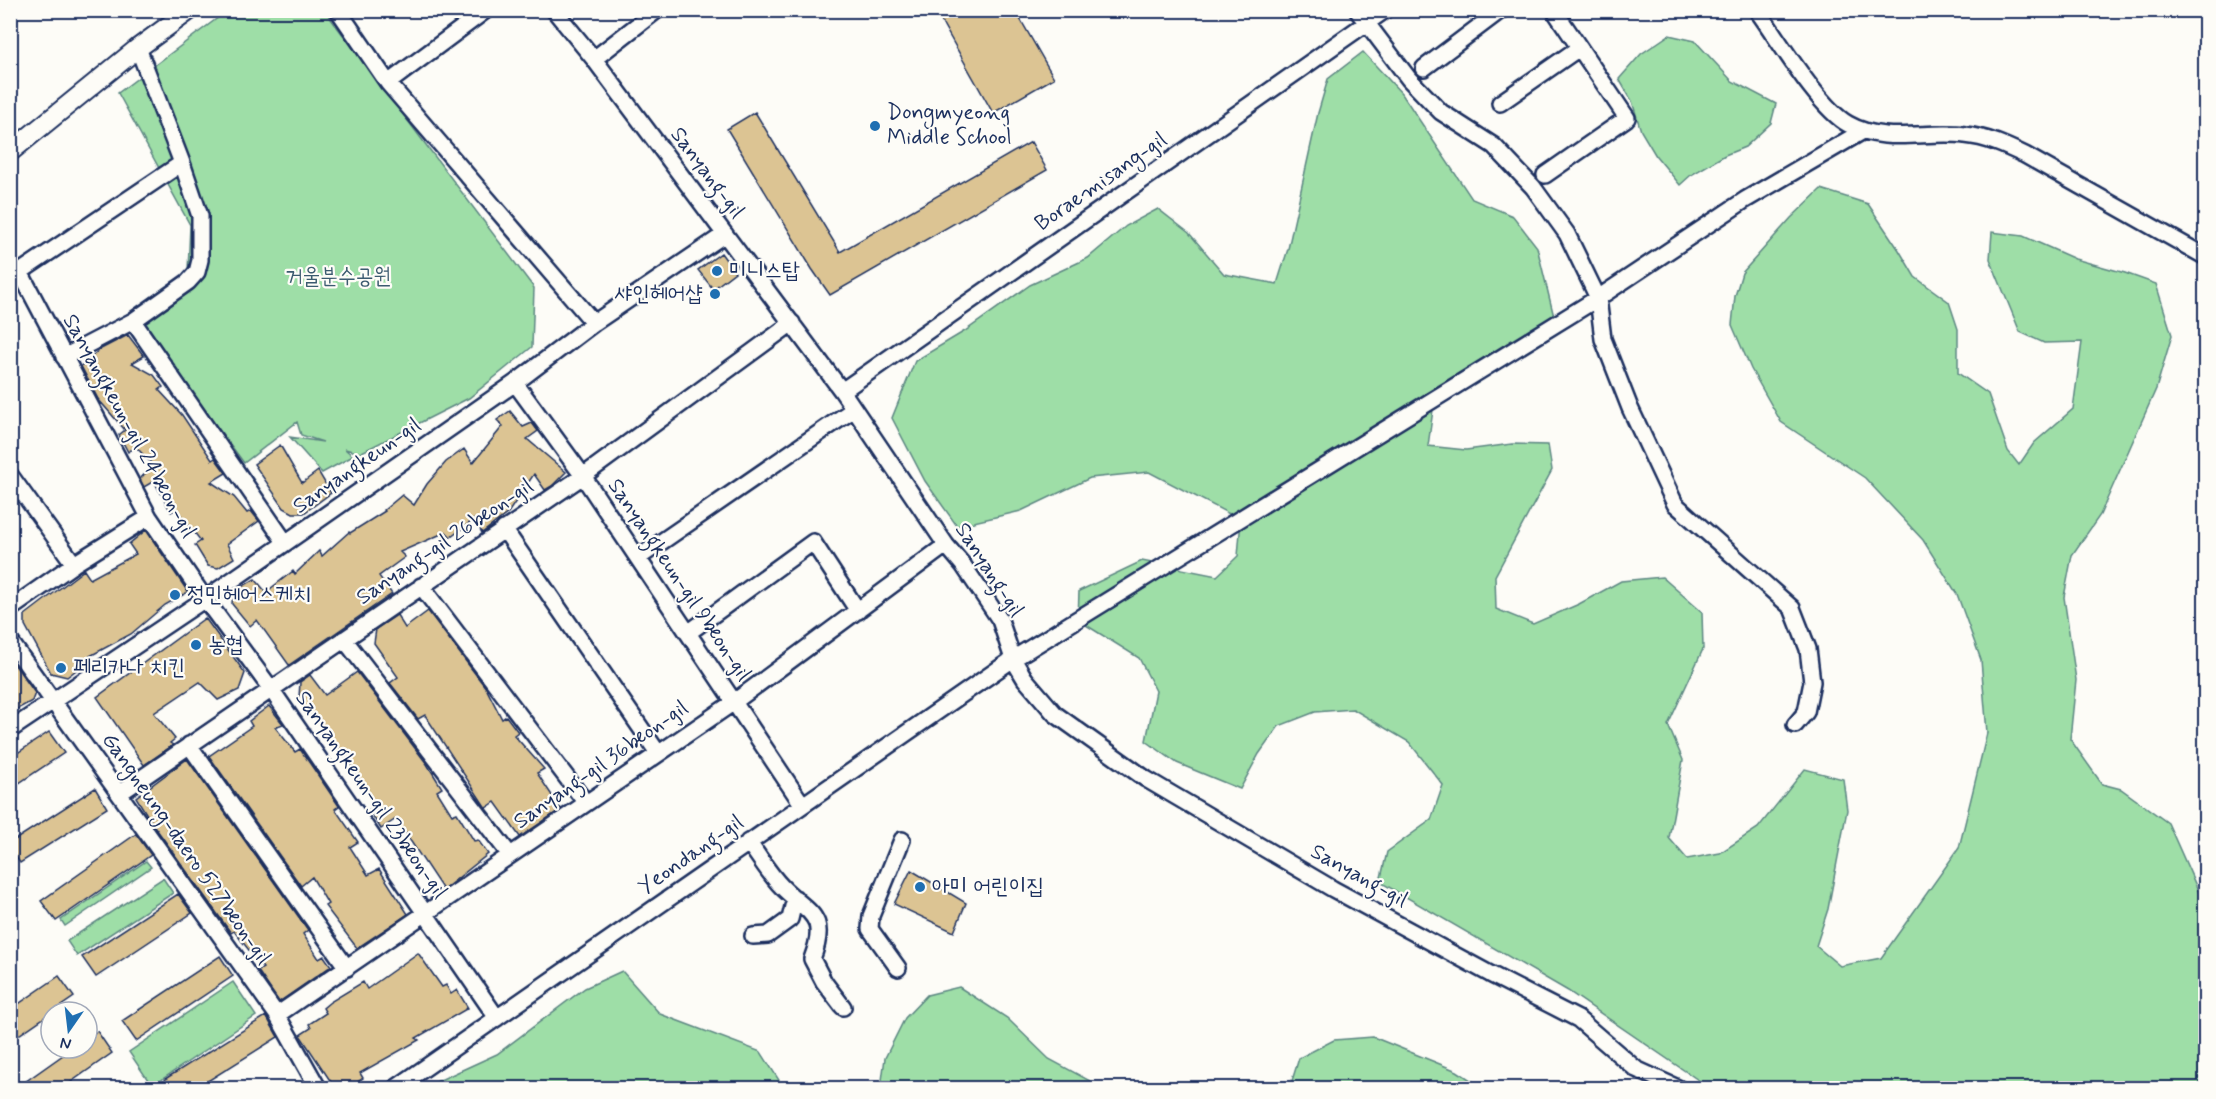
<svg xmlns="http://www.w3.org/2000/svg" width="2216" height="1099" viewBox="0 0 2216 1099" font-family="Mynerve,'Poor Story',sans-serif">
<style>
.green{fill:#9edea7;stroke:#5c8682;stroke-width:1.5}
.building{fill:#dcc493;stroke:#1b2f5e;stroke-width:1.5}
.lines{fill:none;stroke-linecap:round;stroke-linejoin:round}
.minor-casing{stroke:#1b2f5e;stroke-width:20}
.tertiary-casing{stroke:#1b2f5e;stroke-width:22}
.minor{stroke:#fdfcf7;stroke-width:15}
.tertiary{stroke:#fdfcf7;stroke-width:18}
.poi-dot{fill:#1f6fb2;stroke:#fdfcf7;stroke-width:2}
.labels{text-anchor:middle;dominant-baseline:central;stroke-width:4.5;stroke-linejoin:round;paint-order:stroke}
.poi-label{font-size:22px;fill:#1b2f5e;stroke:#fdfcf7;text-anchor:start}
.street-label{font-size:22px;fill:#1b2f5e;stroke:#fdfcf7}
.park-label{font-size:22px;fill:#3c5b70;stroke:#fdfcf7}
</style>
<rect width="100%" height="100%" fill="#fdfcf7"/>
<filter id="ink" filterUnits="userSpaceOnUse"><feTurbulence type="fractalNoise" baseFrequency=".0167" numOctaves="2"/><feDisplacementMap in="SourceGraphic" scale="12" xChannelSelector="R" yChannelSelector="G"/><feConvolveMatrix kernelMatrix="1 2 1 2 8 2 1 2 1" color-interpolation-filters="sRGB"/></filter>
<g filter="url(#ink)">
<path class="green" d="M227 11H325L534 288 532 347 469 398 360 453 345 449 353 456 322 473 290 437 323 442 301 435 297 422 244 463 137 319 188 271 190 225 118 93Z
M1669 35 1695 41 1732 81 1776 104 1771 123 1745 147 1725 155 1691 175 1680 185 1656 156 1641 131 1632 101 1619 79 1641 54Z
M1363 52 1402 94 1472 199 1513 216 1537 247 1555 321 1476 370 1436 388 1428 446 1466 450 1512 444 1548 445 1552 470 1495 576 1496 609 1533 624 1579 604 1621 581 1662 577 1702 612 1703 649 1668 725 1683 760 1669 838 1687 859 1720 853 1758 828 1805 769 1843 779 1847 810 1828 909 1816 946 1840 966 1881 958 1959 848 1987 733 1981 660 1957 594 1923 540 1865 478 1781 422 1751 369 1732 325 1735 296 1742 273 1791 218 1821 189 1868 204 1899 250 1915 277 1949 302 1958 329V373L1988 394 2008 451 2019 465 2034 443 2073 409 2082 342 2044 343 2020 332 1990 259 1992 232 2023 236 2075 259 2125 273 2156 284 2172 335 2156 389 2100 515 2072 555 2064 597 2076 680 2070 739 2102 784 2121 789 2168 823 2205 906V1088H1705L1701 1082 1568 991 1380 882 1387 852 1431 820 1443 785 1409 742 1353 709 1315 712 1279 726 1259 754 1240 789 1177 763 1146 741 1156 691 1139 658 1078 620 1079 591 1142 561 1217 576 1238 556 1241 520 1149 472 1090 478 1021 511 957 526 925 481 892 418 915 361 965 331 1030 285 1088 258 1126 226 1158 209 1189 233 1224 274 1277 284 1288 249 1318 113 1328 79Z
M146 861 151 867 65 926 61 920Z
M163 878 173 893 77 956 67 941Z
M622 971 660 1014 761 1052 784 1088H428L438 1081 497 1054 585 988Z
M233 982 256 1016 152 1086 129 1052Z
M959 987 1007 1018 1049 1059 1092 1082 1099 1088H881L885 1058 905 1018 927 995Z
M1373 1037 1457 1071 1483 1088H1293L1291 1084 1299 1058 1334 1040Z"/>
<path class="building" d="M935 10H1015L1054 78 993 113Z
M755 112 840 252 1031 142 1047 170 830 295 812 269 727 129Z
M721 253 735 272 713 289 698 270Z
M128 335 144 356 132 363 154 375 163 387 159 390 182 415 212 460 215 458 226 473 211 482 234 497 247 513 251 511 259 521 227 544 234 558 218 568 208 566 195 545 201 541 176 509 171 512 154 481 144 487 140 479 153 465 136 447 128 452 119 435 125 430 98 399 81 366 99 350Z
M510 411 523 427 532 423 538 431 527 439 566 472 552 486 545 490 534 474 508 513 482 533 475 519 451 537 446 532 400 552 405 557 379 576 392 594 289 665 257 620 250 626 232 604 233 592 255 579 266 592 293 571 295 574 319 551 322 556 349 532 350 533 385 511 384 510 402 495 414 505 427 484 446 462 464 449 473 463 503 426 497 420Z
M280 445 302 483 318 471 331 493 304 513H293L284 508 254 464Z
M146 530 188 592 165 605 131 634 90 656 92 658 67 677 51 673 25 625V615L84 570 90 579 136 554 129 544Z
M428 611 486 688 502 719 506 716 518 732 514 735 544 769 537 773 561 809 520 837 495 802 486 808 425 715 418 719 390 683 398 677 374 643 376 629 397 615 405 628Z
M205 618 245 673 239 690 218 700 200 682 154 713 175 739 170 743 173 745 144 765 97 697Z
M10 658 35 693 32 701 10 713Z
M357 672 427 764 442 788 437 791 452 815 457 813 474 841 478 840 488 854 443 890 396 819 381 829 369 810 376 806 343 753 313 714 310 716 299 698 300 682 310 675 325 695Z
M269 706 283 724 275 727 295 752 300 749 339 806 335 809 358 842 350 847 368 875 379 869 408 914 357 948 325 906 328 904 312 877 301 886 209 756 252 726 249 721Z
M49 732 64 753 10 789V758Z
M187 759 308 930 303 934 319 959 324 956 331 966 279 1002 258 971 263 968 234 931 231 933 152 823 136 797Z
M95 788 107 808 20 863 10 848V843Z
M136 834 151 855 56 921 41 901Z
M911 870 966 903 954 932 894 904Z
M178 894 192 913 96 977 82 957Z
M418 953 442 987 446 985 451 994 457 990 468 1008 416 1038 419 1040 360 1073 363 1078 348 1089 335 1088 300 1035 311 1028 309 1024 326 1013 323 1008 330 1002 363 982 367 989Z
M220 956 233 976 136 1041 122 1021Z
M59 976 74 997 10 1041V1010Z
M266 1016 278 1037 195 1089H172L165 1079Z
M97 1031 112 1053 61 1089H15L73 1048H87V1038Z"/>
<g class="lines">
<defs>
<path id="minor" d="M338 10 388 83 594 323
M554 10 594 59 842 391 946 545 963 565 1000 620 1013 659 1025 679 1055 714 1146 779 1333 889 1490 974 1578 1019 1636 1069 1678 1088
M1357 10 1409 79 1441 112 1494 146 1533 187 1567 234 1598 298 1603 339 1630 408 1675 504 1792 608 1808 649 1812 682 1806 712 1795 725
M1757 10C1779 40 1818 107 1848 124 1885 145 1926 130 1965 135 1987 137 2006 146 2025 155L2206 257
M594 59 657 10
M1424 68 1501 10
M388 83 486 10
M1500 103 1579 48
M1545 175 1627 118 1554 10
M20 272 149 517 205 599 271 689 497 1018
M10 281 20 272 182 163
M133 321 285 542
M64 357 133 321 188 282 197 272 200 260V216L182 163 138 48
M515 383 583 476 802 804
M842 391 1385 10
M10 475 74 564
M504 529 658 753
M638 558 854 409
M421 586 586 803
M10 609 74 564 149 517
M688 633 813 542 858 611
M344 639 510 855
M10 641 277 1015 318 1088
M10 730 205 599 515 383 594 323 725 234
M189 745 347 968
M120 793 583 476 792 323
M748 842C759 856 769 874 782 887 809 914 829 915 812 959L824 982 843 1007
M753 936 768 935 790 919 795 898
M898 968 870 929 871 916 902 840
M277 1015 734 702 946 545
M396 1088 1013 659 1598 298 1745 200 1863 131"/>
<path id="tertiary" d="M10 152 138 48 190 10"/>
</defs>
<use href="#minor" class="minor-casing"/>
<use href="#tertiary" class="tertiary-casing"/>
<use href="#minor" class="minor"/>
<use href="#tertiary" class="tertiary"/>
</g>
</g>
<g class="poi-dot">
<circle cx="875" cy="126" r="6"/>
<circle cx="717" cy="271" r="6"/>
<circle cx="715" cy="294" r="6"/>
<circle cx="175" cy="595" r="6"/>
<circle cx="196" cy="645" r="6"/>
<circle cx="61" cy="668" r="6"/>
<circle cx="920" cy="887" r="6"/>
</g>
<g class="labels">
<g class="poi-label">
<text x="887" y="113">Dongmyeong<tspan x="887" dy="25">Middle School</tspan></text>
<text x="729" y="271">미니스탑</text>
<text x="703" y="294" text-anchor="end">샤인헤어샵</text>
<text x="187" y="595">정민헤어스케치</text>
<text x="208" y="645">농협</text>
<text x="73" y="668">페리카나 치킨</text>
<text x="932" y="887">아미 어린이집</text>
</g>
<g class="street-label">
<text transform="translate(707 173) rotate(53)">Sanyang-gil</text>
<text transform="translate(1101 182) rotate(-35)">Boraemisang-gil</text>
<text transform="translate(129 426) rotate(61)">Sanyangkeun-gil 24beon-gil</text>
<text transform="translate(357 466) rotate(-35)">Sanyangkeun-gil</text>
<text transform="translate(445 542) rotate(-34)">Sanyang-gil 26beon-gil</text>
<text transform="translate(989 570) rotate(57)">Sanyang-gil</text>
<text transform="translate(679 580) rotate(56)">Sanyangkeun-gil 9beon-gil</text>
<text transform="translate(601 765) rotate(-35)">Sanyang-gil 36beon-gil</text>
<text transform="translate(371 795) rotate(55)">Sanyangkeun-gil 23beon-gil</text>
<text transform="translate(186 849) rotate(55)">Gangneung-daero 527beon-gil</text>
<text transform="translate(691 855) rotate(-35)">Yeondang-gil</text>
<text transform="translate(1359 876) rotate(29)">Sanyang-gil</text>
</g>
<g class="park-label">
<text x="338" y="277">거울분수공원</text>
</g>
</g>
<rect width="2216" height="1099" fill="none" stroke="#fdfcf7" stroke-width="36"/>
<rect x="18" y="18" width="2180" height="1063" fill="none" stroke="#1b2f5e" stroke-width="2" filter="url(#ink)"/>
<g transform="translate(69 1030) rotate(194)"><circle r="28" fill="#fdfcf7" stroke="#a3aaba" stroke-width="1.5"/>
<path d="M0-4.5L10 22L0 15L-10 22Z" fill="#1f6fb2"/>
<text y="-9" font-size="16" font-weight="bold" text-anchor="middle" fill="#1b2f5e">N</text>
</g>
</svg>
